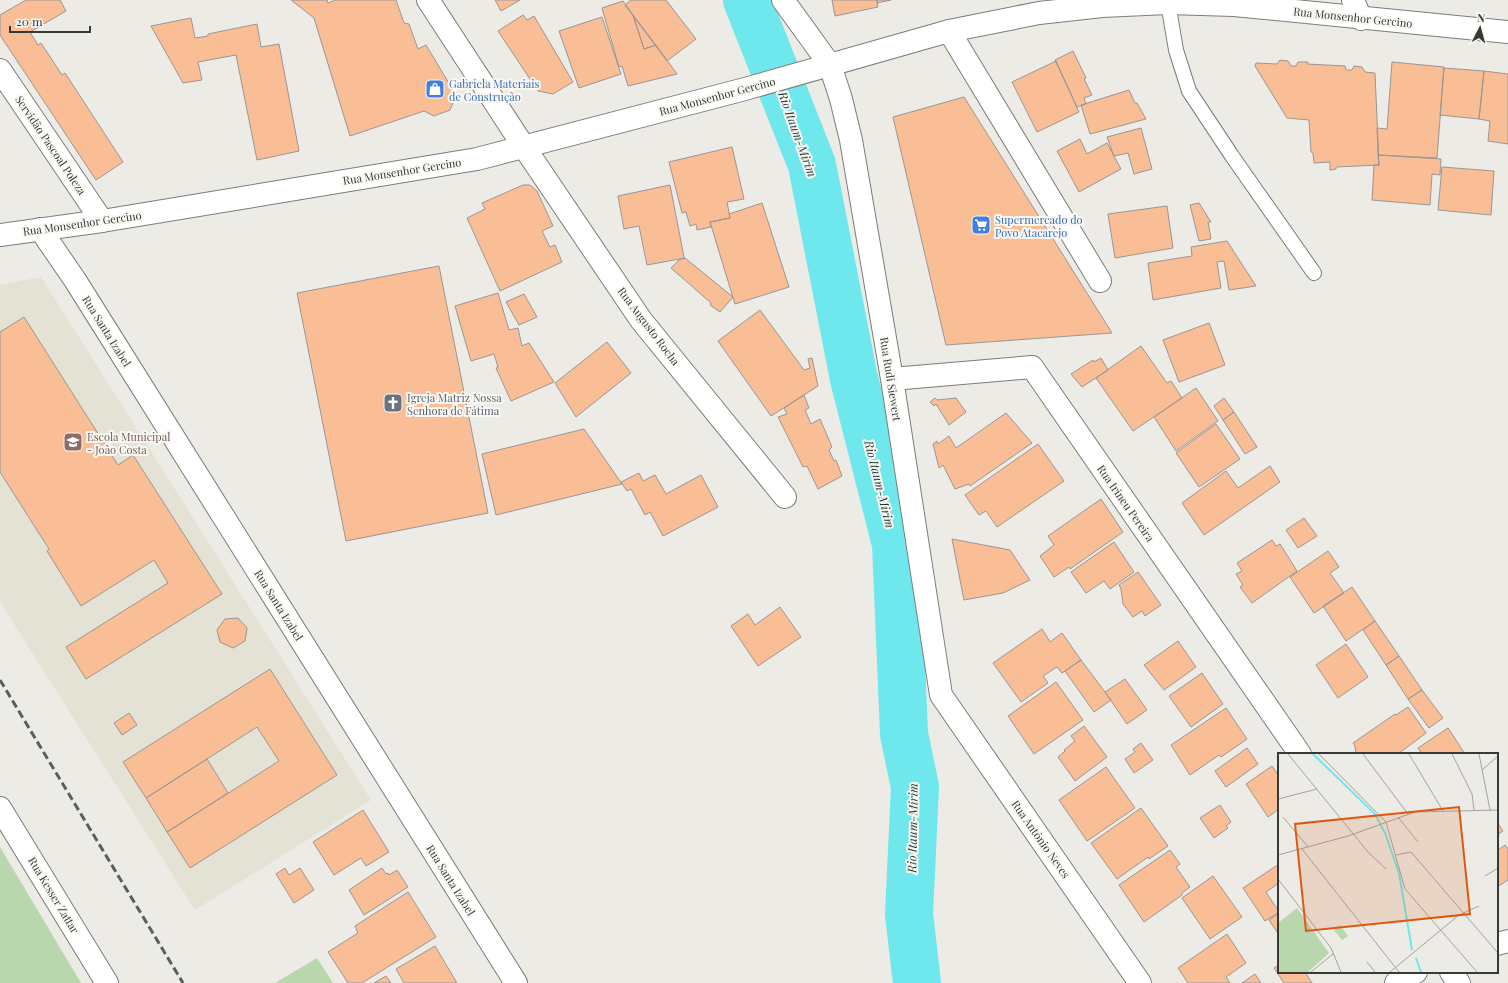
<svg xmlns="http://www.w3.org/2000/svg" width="1508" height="983" viewBox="0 0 1508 983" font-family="'Playfair Display',serif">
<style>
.built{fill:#e4e1d5}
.green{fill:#b9d7ac}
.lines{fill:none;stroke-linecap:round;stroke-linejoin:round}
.river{stroke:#6ee8ec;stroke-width:48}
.building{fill:#f9be95;stroke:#9a9693}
.service-casing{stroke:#7d7c78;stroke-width:16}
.minor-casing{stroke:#7d7c78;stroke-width:24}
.tertiary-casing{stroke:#7d7c78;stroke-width:24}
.primary-casing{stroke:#7d7c78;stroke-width:24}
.service{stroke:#fff;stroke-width:14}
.minor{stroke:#fff;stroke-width:22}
.tertiary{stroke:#fff;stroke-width:22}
.primary{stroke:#fff;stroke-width:22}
.rail{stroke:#5d5d5a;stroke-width:3;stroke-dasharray:8 4;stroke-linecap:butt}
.labels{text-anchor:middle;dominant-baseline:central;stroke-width:4;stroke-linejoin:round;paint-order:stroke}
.street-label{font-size:11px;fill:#383836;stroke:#f9f8f3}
.shop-label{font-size:11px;fill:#366cbe;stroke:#f9f8f3;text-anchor:start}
.worship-label{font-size:11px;fill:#5b616d;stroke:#f9f8f3;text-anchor:start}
.education-label{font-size:11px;fill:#785e54;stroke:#f9f8f3;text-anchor:start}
.water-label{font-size:12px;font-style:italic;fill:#1e3435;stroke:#f9f8f3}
.inset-river{fill:none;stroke:#6ee8ec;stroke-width:2}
.inset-road{fill:none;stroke:#a4a3a0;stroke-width:1}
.view{fill:#df570e;fill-opacity:0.15;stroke:#df570e;stroke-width:2}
.inset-edge{fill:none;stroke:#383836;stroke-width:2}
</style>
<rect width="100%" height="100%" fill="#ecebe6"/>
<path class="built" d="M41 277 371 800 195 910 0 602V285Z"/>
<path class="green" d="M0 847 81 983H0Z
M317 958 333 983H275Z"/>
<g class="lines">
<path class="river" d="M747 0 812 165 854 379 896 544 904 734 915 787 909 914 917 983"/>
</g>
<path class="building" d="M26 0H60L66 11 30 32 38 45 41 43 62 75 65 73 123 162 96 180 0 35V15Z
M291 0H327L328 3 335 0H396L404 23 409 24 418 49 426 45 456 95 450 110 434 116 424 111 350 136 314 18Z
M495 0H520L501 11Z
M631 0H666L696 39 667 61 625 5Z
M832 0H877L878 7 835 16Z
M877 0H891L877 3Z
M623 1 633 15 644 49 656 45 677 74 628 86 622 66 619 67 602 8Z
M523 15 527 20 534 16 573 82 553 94 538 91 498 31Z
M633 15 656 45 644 49Z
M602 17 621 74 579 88 559 31Z
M191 18 195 38 208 36V34L257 24 261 47 279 44 299 151 257 160 236 55 198 62 202 80 183 83 151 26Z
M1073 51 1086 78 1084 79 1092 95 1084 98 1086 104 1077 107 1055 60Z
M1280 60 1288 61 1291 66H1296L1298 62H1308L1307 64 1345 66 1346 70H1352L1354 66 1362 67 1365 72 1375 73 1379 165 1336 167V169L1330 170V162L1314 163 1313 153 1311 152 1309 120 1287 118 1255 66 1256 63 1277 64Z
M1056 61 1079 112 1037 132 1012 82Z
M1392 62 1444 67 1437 158 1378 155 1377 128 1387 129Z
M1444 68 1484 71 1479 119 1440 115Z
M1484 71 1508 74V144L1488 141 1490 121 1479 119Z
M1129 90 1135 103H1137L1146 119 1090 134 1081 105Z
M964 97 1112 333 946 345 893 117Z
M1141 128 1152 169 1134 174 1128 153 1114 156 1107 137Z
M1080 139 1087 154 1107 143 1121 169 1079 192 1057 151Z
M732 147 744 199 727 202 730 218 710 222 711 227 697 230 696 224 690 226 686 212 682 213 669 162Z
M1378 155 1441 159 1440 175 1432 174 1430 205 1372 200 1374 165H1379Z
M1442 167 1494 171 1491 215 1438 210Z
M523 185H530L537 191 553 226 542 231 550 247 555 245 562 262 500 291 467 218 485 209 482 203Z
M670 185 684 257 685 258 647 265 639 226 624 229 618 196Z
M762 203 789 287 735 304 710 222 730 218 729 214Z
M1199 203 1211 222H1208L1211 239 1199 241 1190 205Z
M1167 206 1173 248 1115 258 1108 214Z
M1227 241 1256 286 1229 290 1224 261 1217 262 1221 288 1153 300 1148 263 1192 256 1191 247Z
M685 258 733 297 720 312 710 305 711 303 671 268 680 259Z
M439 266 488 513 346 541 297 293Z
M498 293 509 330 518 328 522 346 529 343 554 382 511 401 496 368 498 367 494 354 471 361 455 306Z
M524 294 537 317 519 325 506 302Z
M760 310 804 370 810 368 808 359 812 358 818 386 771 416 718 341Z
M24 317 118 465 133 455 222 594 86 679 66 647 168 583 154 560 81 606 47 551 49 549 0 472V332Z
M1209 323 1225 365 1179 382 1163 340Z
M607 342 631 373 576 417 555 383Z
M1141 346 1167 383 1171 381 1182 398 1133 431 1096 378Z
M1101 358 1108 370 1082 387 1071 374 1093 360 1094 362Z
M1196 388 1218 421 1176 451 1154 417Z
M804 395 809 408 805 410 811 424 820 419 832 447 829 450 834 461 836 460 842 476 818 489 807 466 803 467 778 417 787 414 784 408Z
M935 398 937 400 956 398 966 412 949 425 936 404 934 406 930 402Z
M1224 398 1234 412 1223 420 1214 406Z
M1234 412 1257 447 1245 454 1223 420Z
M1006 413 1032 443 970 486 969 484 955 489 943 465 939 468 933 444 937 441 938 444 949 436 956 448Z
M1216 424 1240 459 1199 487 1176 453Z
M584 429 622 484 496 515 482 454Z
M1038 444 1064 481 997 527 986 511 979 515 965 495Z
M1270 466 1280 482 1204 535 1182 503 1226 471 1238 488Z
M639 473 643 481 655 475 666 494 701 475 718 507 663 536 650 512 645 515 631 489 627 491 621 482Z
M1101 499 1123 532 1070 569 1069 567 1054 577 1040 556 1054 545 1048 536Z
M1304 518 1317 536 1298 548 1286 530Z
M952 539 1010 550 1030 580 1003 593 964 600Z
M1272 540 1276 546 1280 544 1297 571 1252 603 1240 587 1243 585 1236 574 1242 571 1237 563Z
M1114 542 1134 572 1110 589 1104 581 1086 593 1071 572Z
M1328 551 1339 567 1330 573 1344 593 1314 613 1290 577Z
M1138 572 1161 605 1145 616 1142 611 1133 617 1123 604 1121 589 1119 585Z
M1352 587 1375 621 1346 641 1323 606Z
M780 607 801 637 758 666 731 626 748 614 755 625Z
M238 618 247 628 245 641 233 648 220 642 217 630 225 619Z
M1375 621 1399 656 1386 665 1363 630Z
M1042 629 1050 642 1062 633 1081 660 1062 673 1057 667 1043 676 1048 683 1021 702 993 663Z
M1178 641 1196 667 1164 690 1144 665Z
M1346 644 1368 677 1338 698 1316 665Z
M1399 656 1422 690 1408 699 1386 665Z
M1081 660 1111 700 1094 712 1065 671Z
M270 669 337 775 190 868 167 832 279 761 257 727 146 798 123 762Z
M1202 673 1223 704 1191 727 1169 696Z
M1125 679 1147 710 1127 724 1105 692Z
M1056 682 1083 720 1034 754 1008 716Z
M1422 690 1443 718 1429 728 1408 699Z
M1408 707 1426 733 1398 754H1356L1355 746 1353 743 1395 714 1396 715Z
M1226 708 1247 739 1221 757 1219 755 1190 775 1171 745Z
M129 713 137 725 122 735 114 723Z
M1084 726 1107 757 1075 781 1058 757 1065 751 1064 750 1075 741 1071 736Z
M1448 728 1465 754H1422L1418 748Z
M1141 743 1153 760 1134 773 1125 759 1135 752 1133 749Z
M1247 748 1258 764 1226 787 1215 771Z
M207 759 228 793 167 832 146 798Z
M1272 766 1279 776V809L1268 817 1246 784Z
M1106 767 1135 808 1087 841 1059 800Z
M1220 805 1231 822 1226 826 1228 828 1214 838 1200 818Z
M1141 808 1168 846 1149 859 1148 857 1117 879 1091 843Z
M363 810 389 852 366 866 361 858 334 875 313 842Z
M1497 822 1503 831 1497 835Z
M1505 845 1508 849V880L1497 887V851Z
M1170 850 1180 864 1176 867 1190 887 1182 893V895L1144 922 1119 885Z
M1279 864V883L1266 892 1279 912 1265 921 1243 888Z
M285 868 289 875 300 868 314 890 294 903 276 874Z
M382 868 386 874 388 873 389 875 397 870 408 887 364 915 349 890Z
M1213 876 1242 917 1210 939 1182 898Z
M408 892 436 937 362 983H348L328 952 358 933 355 926Z
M1279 913V935L1269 920Z
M1227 934 1246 963 1226 977 1230 983H1188L1178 968Z
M435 946 457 983H404L396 969Z
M1279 965V972H1305L1312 983H1284L1274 968Z
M1255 974 1261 983H1242Z
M386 976 391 983H374Z"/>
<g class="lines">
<defs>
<path id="service" d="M1168 3 1176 50 1189 91 1232 156 1314 273"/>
<path id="minor" d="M783 0 830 65 841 99 851 140 892 379 941 695 1140 983
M1353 0 1361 19
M949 31 1100 281
M0 70 102 221
M524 147 641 320 785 497
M892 379 1032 367 1300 754
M1497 944 1508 941
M1451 972 1459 983
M1396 983 1416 972"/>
<path id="tertiary" d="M428 0 524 147
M40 229 75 280 516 983
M0 808 107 983"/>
<path id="primary" d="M0 235 102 221 477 159 745 89 949 31 1039 13 1102 6 1168 3 1234 5 1508 32"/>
</defs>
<use href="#service" class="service-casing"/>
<use href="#minor" class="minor-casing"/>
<use href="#tertiary" class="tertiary-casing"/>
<use href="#primary" class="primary-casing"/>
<use href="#service" class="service"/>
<use href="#minor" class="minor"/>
<use href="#tertiary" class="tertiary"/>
<use href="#primary" class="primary"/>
<path class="rail" d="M0 680 183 983"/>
</g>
<defs>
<symbol id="shop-square" viewBox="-11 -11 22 22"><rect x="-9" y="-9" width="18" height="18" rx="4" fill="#3f7fe0" stroke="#f9f8f3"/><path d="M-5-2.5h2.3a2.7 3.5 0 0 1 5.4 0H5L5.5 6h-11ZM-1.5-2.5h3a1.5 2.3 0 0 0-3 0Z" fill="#fff"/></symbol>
<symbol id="supermarket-square" viewBox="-11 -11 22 22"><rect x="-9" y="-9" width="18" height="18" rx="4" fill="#3f7fe0" stroke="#f9f8f3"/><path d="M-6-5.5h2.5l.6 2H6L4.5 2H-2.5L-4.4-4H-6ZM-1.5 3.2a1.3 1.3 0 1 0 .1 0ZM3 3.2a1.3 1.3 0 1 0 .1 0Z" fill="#fff"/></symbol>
<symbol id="church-square" viewBox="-11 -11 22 22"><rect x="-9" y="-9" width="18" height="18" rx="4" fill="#6b7280" stroke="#f9f8f3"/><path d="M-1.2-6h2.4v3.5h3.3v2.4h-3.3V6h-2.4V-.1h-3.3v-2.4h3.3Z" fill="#fff"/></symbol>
<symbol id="school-square" viewBox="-11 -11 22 22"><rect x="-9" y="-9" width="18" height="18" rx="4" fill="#8d6e63" stroke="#f9f8f3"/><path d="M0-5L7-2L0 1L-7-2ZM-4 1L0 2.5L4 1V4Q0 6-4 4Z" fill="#fff"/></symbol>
</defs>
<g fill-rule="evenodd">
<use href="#shop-square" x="424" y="78" width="22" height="22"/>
<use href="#supermarket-square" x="970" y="214" width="22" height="22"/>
<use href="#church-square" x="382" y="392" width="22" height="22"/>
<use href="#school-square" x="62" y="431" width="22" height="22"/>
</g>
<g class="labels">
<g class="street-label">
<text transform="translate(1353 17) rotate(6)">Rua Monsenhor Gercino</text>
<text transform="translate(717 96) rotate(-15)">Rua Monsenhor Gercino</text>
<text transform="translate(51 145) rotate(56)">Servidão Pascoal Poleza</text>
<text transform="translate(402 171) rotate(-9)">Rua Monsenhor Gercino</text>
<text transform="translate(82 223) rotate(-8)">Rua Monsenhor Gercino</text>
<text transform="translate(649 326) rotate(53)">Rua Augusto Rocha</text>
<text transform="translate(107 331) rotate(58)">Rua Santa Izabel</text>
<text transform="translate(891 379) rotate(81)">Rua Rudi Siewert</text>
<text transform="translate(1126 503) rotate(55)">Rua Irineu Pereira</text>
<text transform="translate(279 605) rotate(58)">Rua Santa Izabel</text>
<text transform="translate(1041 839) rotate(55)">Rua Antônio Neves</text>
<text transform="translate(451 880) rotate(58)">Rua Santa Izabel</text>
<text transform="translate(54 895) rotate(59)">Rua Kesser Zattar</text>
</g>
<g class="shop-label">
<text x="449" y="83">Gabriela Materiais<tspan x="449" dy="13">de Construção</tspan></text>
<text x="995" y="219">Supermercado do<tspan x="995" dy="13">Povo Atacarejo</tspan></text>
</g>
<g class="worship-label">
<text x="407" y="397">Igreja Matriz Nossa<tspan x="407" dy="13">Senhora de Fátima</tspan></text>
</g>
<g class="education-label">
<text x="87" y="436">Escola Municipal<tspan x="87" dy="13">- João Costa</tspan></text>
</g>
<g class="water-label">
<text transform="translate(798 134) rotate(70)">Rio Itaum-Mirim</text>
<text transform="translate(880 484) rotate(76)">Rio Itaum-Mirim</text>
<text transform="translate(912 828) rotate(-89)">Rio Itaum-Mirim</text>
</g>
</g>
<g transform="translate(1278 753)">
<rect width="220" height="220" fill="#ecebe6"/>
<path d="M19 155 51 200 30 219H0V170ZM62 172 70 183 64 187 56 177Z" fill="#b9d7ac"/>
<path class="inset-river" d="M35 1 97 61 107 80 121 120 134 197M138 205 143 219"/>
<path class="inset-road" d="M10 1 90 99 108 116M41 1 108 69 127 136 199 219M85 1 130 61M131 1 165 58M174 1 194 41 196 57M201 1 212 57M204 17 220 3M0 46 39 36M5 64 30 94M120 64 140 89M24 96 121 219M0 102 70 83 137 59 220 57M118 102 133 99 220 200M207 123 220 115M0 126 53 195 63 219M89 209 97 219M33 219 56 200M112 219 181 162 201 153"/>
<path class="view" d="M181 54 192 161 28 178 17 71Z"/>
<rect width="220" height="220" class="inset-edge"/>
</g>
<g transform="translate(1480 28) rotate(6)" stroke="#f9f8f3" stroke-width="3" paint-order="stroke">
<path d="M0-3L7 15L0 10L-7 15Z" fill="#383836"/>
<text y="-6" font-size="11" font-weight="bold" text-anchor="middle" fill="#383836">N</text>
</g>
<path d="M10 26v6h80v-6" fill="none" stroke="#383836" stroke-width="2"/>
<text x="16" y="26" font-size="12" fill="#383836" stroke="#f9f8f3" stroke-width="3" paint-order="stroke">20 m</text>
</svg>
